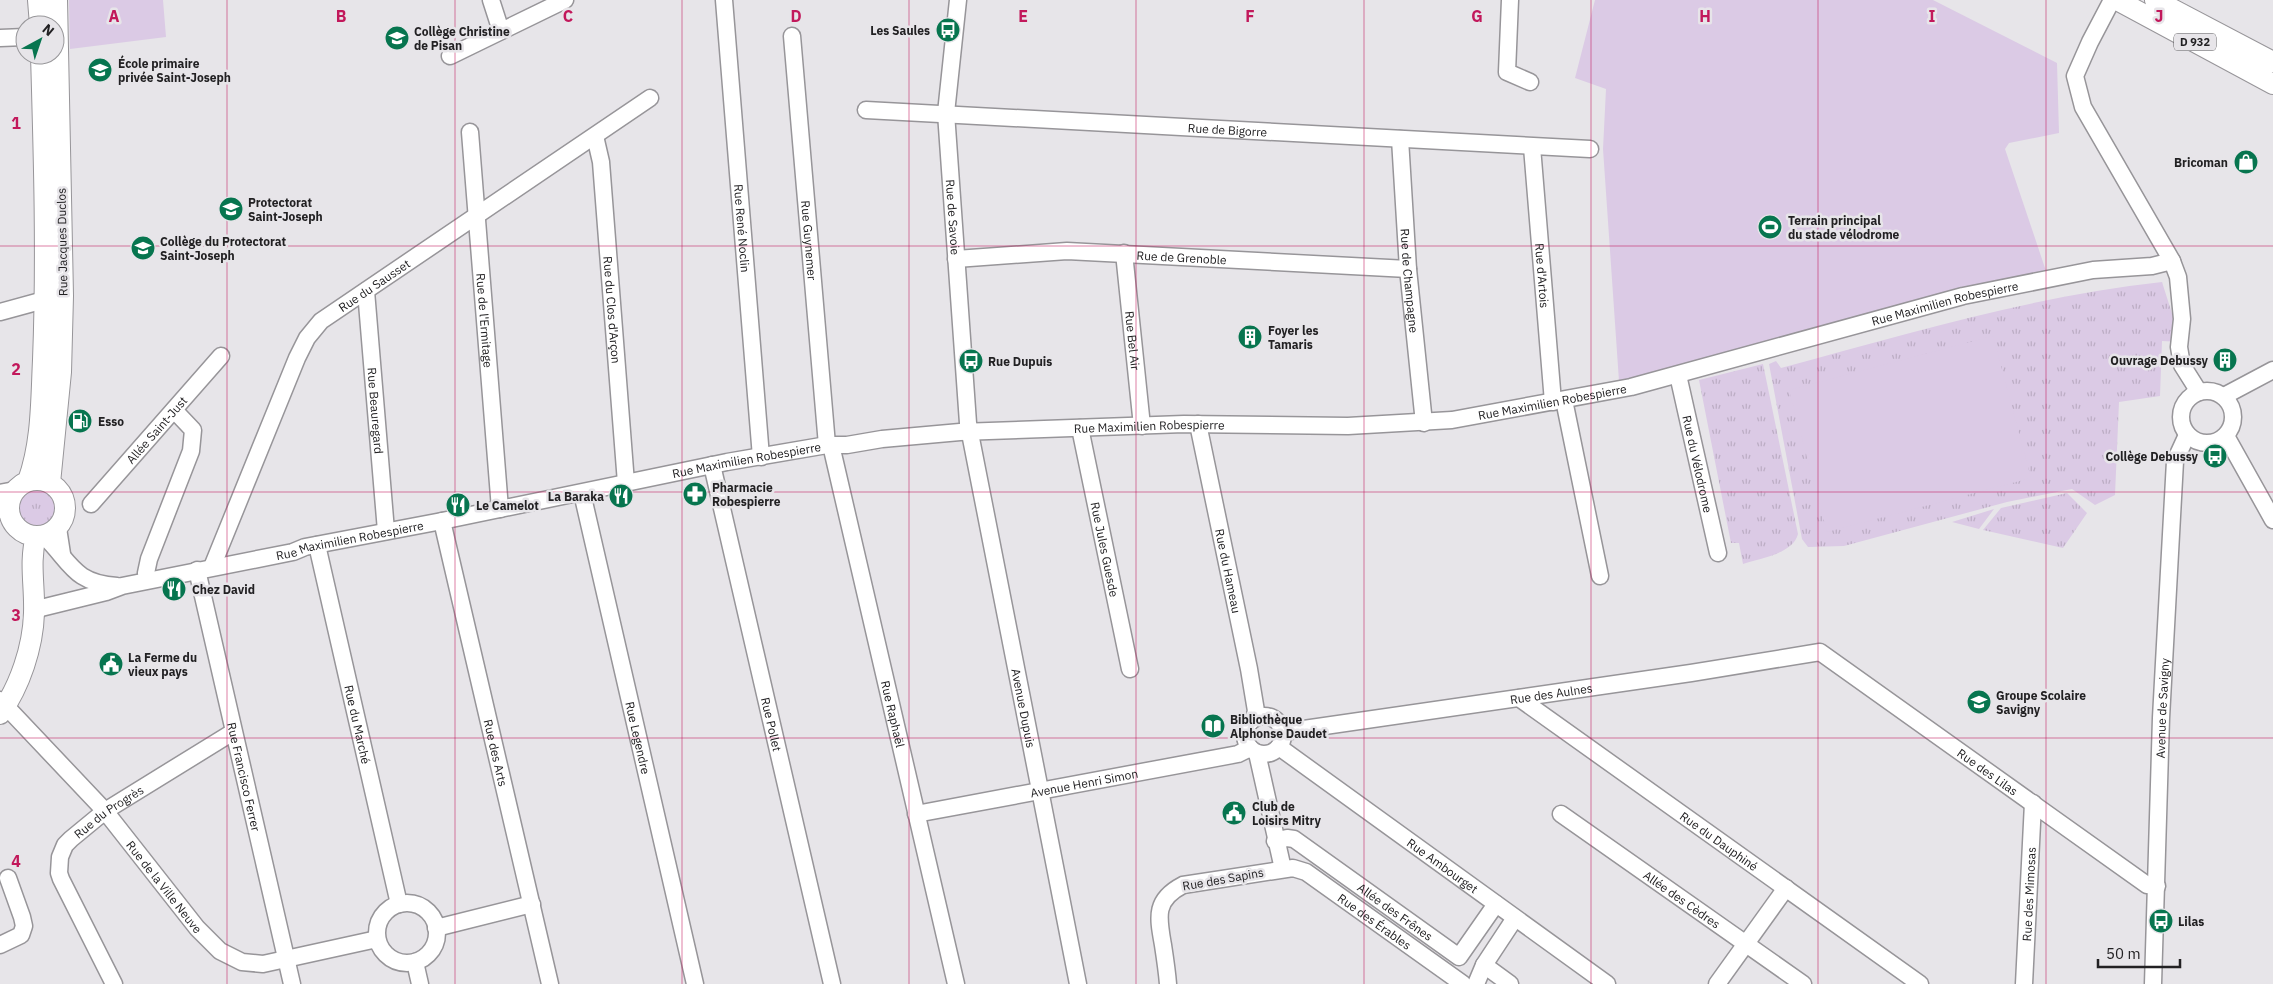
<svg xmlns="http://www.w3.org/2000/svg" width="2273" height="984" viewBox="0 0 2273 984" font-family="'IBM Plex Sans',sans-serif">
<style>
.grass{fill:url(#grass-tufts)}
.park{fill:#dbcae5}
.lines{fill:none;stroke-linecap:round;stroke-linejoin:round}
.minor-casing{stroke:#979599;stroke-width:19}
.major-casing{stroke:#979599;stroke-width:22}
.minor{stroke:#fff;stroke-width:16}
.major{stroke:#fff;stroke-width:20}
.grid{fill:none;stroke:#c2185b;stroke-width:1;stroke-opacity:0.55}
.labels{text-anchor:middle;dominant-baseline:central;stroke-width:5;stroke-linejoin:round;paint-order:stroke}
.shield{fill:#e7e5e9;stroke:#5d5c5e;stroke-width:1}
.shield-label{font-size:11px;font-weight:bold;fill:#222123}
.poi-label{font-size:12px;font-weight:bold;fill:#222123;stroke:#e7e5e9;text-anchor:start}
.street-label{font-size:12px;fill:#222123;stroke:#e7e5e9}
.grid-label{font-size:16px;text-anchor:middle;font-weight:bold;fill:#c2185b;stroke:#e7e5e9;stroke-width:5;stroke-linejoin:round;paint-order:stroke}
</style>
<defs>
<pattern id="grass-tufts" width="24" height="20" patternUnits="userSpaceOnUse" patternTransform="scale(1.25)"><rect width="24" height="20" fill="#dbcae5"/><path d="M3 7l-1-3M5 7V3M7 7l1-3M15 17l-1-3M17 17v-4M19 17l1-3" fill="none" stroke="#bcadc4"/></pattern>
</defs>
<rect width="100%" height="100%" fill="#e7e5e9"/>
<path class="grass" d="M2162 282 2181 342 2162 341 2160 396 2119 402 2115 495 2095 505 2072 489 2007 502 1844 546 1808 547 1802 539 1769 364 1776 361 1781 368C1907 334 2033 296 2162 282Z
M1763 364 1798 534C1793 554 1760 558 1743 564L1739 543H1731L1699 380Z
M17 508a20 20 0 1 1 40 0a20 20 0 1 1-40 0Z
M2067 493 2087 513 2063 548 1983 530 2001 508Z
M1994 509 1979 529 1952 522Z"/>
<path class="park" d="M69 0H163L166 37 70 49Z
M1595 0H1933L2057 63 2059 133 2009 143 2005 149 2046 271 1970 288 1619 381 1603 149 1606 89 1575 78Z
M1993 336 2031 478 1827 532 1789 390Z"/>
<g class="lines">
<defs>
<g id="minor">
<path d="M491 0 501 31"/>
<path id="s1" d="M724 0 761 457"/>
<path id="s2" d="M958 0 946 113 968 423 1078 984"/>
<path d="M1510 0 1507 72 1530 82"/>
<path d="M2112 0 2090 42 2075 76 2083 107 2172 261 2178 277 2182 319 2179 347 2182 365 2199 392"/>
<path id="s3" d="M792 36 827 445"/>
<path d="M0 38 25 37"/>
<path d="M450 56 565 0"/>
<path id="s4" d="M866 110 1590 149"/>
<path id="s5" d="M470 132 500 509"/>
<path id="s6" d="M595 136 601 162 626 483"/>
<path id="s7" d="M1400 139 1408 269 1424 423"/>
<path id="s8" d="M1532 147 1553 402"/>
<path id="s9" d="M1124 253 1142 426"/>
<path id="s10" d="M956 259 1067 251 1408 269"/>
<path id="s11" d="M366 291 386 531"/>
<path d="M0 312 55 297"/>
<path id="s12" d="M1678 375 1718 553"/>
<circle cx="2207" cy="417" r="26"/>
<path d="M2224 396 2273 370"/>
<path d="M1564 400 1600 576"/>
<path id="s13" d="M1198 424 1249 669 1256 711 1254 718"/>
<path id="s14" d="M1080 428 1130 669"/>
<path d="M2226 436 2273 520"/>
<path id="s15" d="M831 445 956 984"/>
<path id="s16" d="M712 465 832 984"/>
<path d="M0 493 15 490"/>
<path id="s17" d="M582 493 695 984"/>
<path id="s18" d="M91 504 221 356"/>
<path d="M0 506 10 516"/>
<path id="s19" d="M442 521 550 984"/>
<path d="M58 528 62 554"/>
<path d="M44 536C71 562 73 583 117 586"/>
<path id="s20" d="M317 545 399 904"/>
<path id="s21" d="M212 567 297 358 307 338 321 321 650 98"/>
<path id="s22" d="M197 570 292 984"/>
<path d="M147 580 146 573 149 559 191 451 193 430 174 410"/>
<path id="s23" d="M34 613 41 608 106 592 122 586 293 552 305 547 442 521 727 462 827 445H847L882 439 960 432 1184 424 1348 426 1452 420 1631 387 1963 296 2093 270 2152 266 2172 261"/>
<path id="s24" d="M1519 698 1920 984"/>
<path id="s25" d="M0 700 105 811 197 928 220 951 242 962 263 964 377 939"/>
<circle cx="1264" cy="735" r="19"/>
<path id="s26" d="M1283 732 1691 673 1820 652 2147 885 2157 886"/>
<path id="s27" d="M1279 747 1607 984"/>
<path d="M1257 753 1283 869"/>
<path id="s28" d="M916 814 1238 754 1250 748"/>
<path id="s29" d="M1561 814 1803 984"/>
<path id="s30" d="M1275 841 1287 838 1294 839 1459 957 1496 904"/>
<circle cx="407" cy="933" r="30"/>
<path d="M436 928 532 904"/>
<path d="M0 945 21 935 24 926 22 917 8 878"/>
<path d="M415 962 420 984"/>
<path d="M1484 965 1510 984"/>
<path id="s31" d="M114 984 61 879 59 873 60 857 65 845 71 839 105 811 233 732"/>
<path id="s32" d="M1168 984C1167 971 1165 958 1163 945 1158 917 1154 900 1183 885L1293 868 1306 872 1463 984"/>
<path d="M1476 984 1484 965 1515 918"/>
<path d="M1717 984 1786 888"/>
<path id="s33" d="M2024 984 2033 803"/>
<path id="s34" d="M2153 984 2161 718 2175 461 2187 435"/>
</g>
<path id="major" d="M38 0 40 25
M2117 0 2273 84
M2155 0 2273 62
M9 508a28 28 0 1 1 56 0a28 28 0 1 1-56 0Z
M28 481C42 442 41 400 43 360 47 258 44 157 41 55
M50 483 61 372 63 296 57 0
M0 714C20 686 33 647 34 613 35 586 29 562 36 536"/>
</defs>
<use href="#minor" class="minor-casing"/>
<use href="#major" class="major-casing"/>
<use href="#minor" class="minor"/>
<use href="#major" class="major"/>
</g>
<path class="grid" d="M227 0V984M455 0V984M682 0V984M909 0V984M1136 0V984M1364 0V984M1591 0V984M1818 0V984M2046 0V984M0 246H2273M0 492H2273M0 738H2273"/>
<defs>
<symbol id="bus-disc" viewBox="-11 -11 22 22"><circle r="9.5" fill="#07754f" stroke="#e7e5e9"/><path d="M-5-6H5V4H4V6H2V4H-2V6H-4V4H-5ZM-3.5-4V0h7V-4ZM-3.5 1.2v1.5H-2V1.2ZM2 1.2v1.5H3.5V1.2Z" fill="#fff"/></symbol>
<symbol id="school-disc" viewBox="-11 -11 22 22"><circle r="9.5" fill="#07754f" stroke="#e7e5e9"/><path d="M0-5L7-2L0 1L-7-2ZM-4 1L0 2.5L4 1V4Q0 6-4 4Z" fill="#fff"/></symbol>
<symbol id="shop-disc" viewBox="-11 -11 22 22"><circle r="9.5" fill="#07754f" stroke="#e7e5e9"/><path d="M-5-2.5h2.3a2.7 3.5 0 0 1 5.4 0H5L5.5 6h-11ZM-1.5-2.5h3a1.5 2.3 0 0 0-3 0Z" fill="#fff"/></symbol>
<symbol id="stadium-disc" viewBox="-11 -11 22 22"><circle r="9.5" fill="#07754f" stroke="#e7e5e9"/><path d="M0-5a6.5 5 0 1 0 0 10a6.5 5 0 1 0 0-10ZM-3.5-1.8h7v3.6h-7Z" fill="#fff"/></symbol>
<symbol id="building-disc" viewBox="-11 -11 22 22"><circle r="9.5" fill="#07754f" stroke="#e7e5e9"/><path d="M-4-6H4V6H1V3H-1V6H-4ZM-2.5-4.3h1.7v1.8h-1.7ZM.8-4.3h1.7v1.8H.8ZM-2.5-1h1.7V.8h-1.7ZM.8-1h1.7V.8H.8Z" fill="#fff"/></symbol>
<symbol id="fuel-disc" viewBox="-11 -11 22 22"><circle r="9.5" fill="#07754f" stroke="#e7e5e9"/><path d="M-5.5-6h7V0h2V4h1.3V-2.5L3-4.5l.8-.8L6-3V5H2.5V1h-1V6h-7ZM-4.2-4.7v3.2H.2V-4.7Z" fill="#fff"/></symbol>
<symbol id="pharmacy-disc" viewBox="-11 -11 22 22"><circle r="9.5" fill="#07754f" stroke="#e7e5e9"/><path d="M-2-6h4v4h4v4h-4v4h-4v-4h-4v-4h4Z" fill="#fff"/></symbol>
<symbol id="restaurant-disc" viewBox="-11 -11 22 22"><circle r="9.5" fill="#07754f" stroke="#e7e5e9"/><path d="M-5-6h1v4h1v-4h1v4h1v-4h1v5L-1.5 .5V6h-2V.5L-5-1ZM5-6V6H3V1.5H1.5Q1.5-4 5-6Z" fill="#fff"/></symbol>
<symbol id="civic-disc" viewBox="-11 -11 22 22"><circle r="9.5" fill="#07754f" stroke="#e7e5e9"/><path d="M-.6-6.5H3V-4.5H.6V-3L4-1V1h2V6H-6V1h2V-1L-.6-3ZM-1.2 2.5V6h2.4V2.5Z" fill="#fff"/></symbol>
<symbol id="library-disc" viewBox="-11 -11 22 22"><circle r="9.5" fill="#07754f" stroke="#e7e5e9"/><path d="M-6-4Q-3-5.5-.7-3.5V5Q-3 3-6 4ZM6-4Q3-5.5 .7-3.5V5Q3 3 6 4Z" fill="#fff"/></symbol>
</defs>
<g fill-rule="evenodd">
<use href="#bus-disc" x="934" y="16" width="28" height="28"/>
<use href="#school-disc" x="383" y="24" width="28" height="28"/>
<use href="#school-disc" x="86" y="56" width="28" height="28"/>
<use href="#shop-disc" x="2232" y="148" width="28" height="28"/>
<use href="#school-disc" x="217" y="195" width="28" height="28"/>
<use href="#stadium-disc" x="1756" y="213" width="28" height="28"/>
<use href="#school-disc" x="129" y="234" width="28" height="28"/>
<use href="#building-disc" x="1236" y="323" width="28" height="28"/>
<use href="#building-disc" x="2211" y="346" width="28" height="28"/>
<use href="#bus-disc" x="957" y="347" width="28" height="28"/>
<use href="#fuel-disc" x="66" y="407" width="28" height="28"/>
<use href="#bus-disc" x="2201" y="442" width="28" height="28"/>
<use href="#pharmacy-disc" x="681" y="480" width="28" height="28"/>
<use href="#restaurant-disc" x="607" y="482" width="28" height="28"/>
<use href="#restaurant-disc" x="444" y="491" width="28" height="28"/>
<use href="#restaurant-disc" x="160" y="575" width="28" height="28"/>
<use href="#civic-disc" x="97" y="650" width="28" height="28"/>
<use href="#school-disc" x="1965" y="688" width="28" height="28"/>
<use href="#library-disc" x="1199" y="712" width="28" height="28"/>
<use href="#civic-disc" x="1220" y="799" width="28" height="28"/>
<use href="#bus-disc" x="2147" y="907" width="28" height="28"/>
</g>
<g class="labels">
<rect class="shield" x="2174" y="33.5" width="42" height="17" rx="4"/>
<g class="shield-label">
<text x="2195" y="42">D 932</text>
</g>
<g class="poi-label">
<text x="930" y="30" text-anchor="end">Les Saules</text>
<text x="414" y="31">Collège Christine<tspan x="414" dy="14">de Pisan</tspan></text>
<text x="118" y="63">École primaire<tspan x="118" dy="14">privée Saint-Joseph</tspan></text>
<text x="2228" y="162" text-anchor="end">Bricoman</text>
<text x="248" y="202">Protectorat<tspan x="248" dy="14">Saint-Joseph</tspan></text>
<text x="1788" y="220">Terrain principal<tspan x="1788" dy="14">du stade vélodrome</tspan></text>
<text x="160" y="241">Collège du Protectorat<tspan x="160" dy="14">Saint-Joseph</tspan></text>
<text x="1268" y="330">Foyer les<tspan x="1268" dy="14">Tamaris</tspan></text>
<text x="2208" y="360" text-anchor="end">Ouvrage Debussy</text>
<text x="988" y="361">Rue Dupuis</text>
<text x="98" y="421">Esso</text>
<text x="2198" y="456" text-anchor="end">Collège Debussy</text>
<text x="712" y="487">Pharmacie<tspan x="712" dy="14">Robespierre</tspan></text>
<text x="604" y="496" text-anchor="end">La Baraka</text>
<text x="476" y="505">Le Camelot</text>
<text x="192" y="589">Chez David</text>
<text x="128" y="657">La Ferme du<tspan x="128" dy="14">vieux pays</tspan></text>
<text x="1996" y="695">Groupe Scolaire<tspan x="1996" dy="14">Savigny</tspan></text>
<text x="1230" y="719">Bibliothèque<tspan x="1230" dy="14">Alphonse Daudet</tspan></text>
<text x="1252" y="806">Club de<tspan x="1252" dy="14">Loisirs Mitry</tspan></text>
<text x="2178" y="921">Lilas</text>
</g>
<g class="street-label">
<text stroke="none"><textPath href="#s4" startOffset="362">Rue de Bigorre</textPath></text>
<text stroke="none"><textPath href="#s2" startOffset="218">Rue de Savoie</textPath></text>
<text stroke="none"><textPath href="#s1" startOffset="229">Rue René Noclin</textPath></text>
<text stroke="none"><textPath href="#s3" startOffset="205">Rue Guynemer</textPath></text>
<text transform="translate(62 242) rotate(-91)">Rue Jacques Duclos</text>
<text stroke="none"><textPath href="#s10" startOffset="226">Rue de Grenoble</textPath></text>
<text stroke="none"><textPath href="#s8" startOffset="129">Rue d'Artois</textPath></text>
<text stroke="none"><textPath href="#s7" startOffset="142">Rue de Champagne</textPath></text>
<text stroke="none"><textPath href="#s21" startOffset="334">Rue du Sausset</textPath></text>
<text stroke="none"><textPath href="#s23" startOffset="1945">Rue Maximilien Robespierre</textPath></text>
<text stroke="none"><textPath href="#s6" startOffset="175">Rue du Clos d'Arçon</textPath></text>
<text stroke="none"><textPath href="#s5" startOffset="189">Rue de l'Ermitage</textPath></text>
<text stroke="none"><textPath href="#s9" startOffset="88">Rue Bel Air</textPath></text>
<text stroke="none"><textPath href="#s23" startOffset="1540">Rue Maximilien Robespierre</textPath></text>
<text stroke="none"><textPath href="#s11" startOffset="120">Rue Beauregard</textPath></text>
<text stroke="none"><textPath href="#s23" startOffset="1135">Rue Maximilien Robespierre</textPath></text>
<text stroke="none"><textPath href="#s18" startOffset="99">Allée Saint-Just</textPath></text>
<text stroke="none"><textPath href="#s23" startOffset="730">Rue Maximilien Robespierre</textPath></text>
<text stroke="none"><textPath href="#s12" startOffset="91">Rue du Vélodrome</textPath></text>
<text stroke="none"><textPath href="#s23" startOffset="325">Rue Maximilien Robespierre</textPath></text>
<text stroke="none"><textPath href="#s14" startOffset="124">Rue Jules Guesde</textPath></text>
<text stroke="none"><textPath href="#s13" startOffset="150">Rue du Hameau</textPath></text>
<text stroke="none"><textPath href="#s26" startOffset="271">Rue des Aulnes</textPath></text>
<text stroke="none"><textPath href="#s2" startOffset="715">Avenue Dupuis</textPath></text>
<text stroke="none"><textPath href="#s34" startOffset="276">Avenue de Savigny</textPath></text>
<text stroke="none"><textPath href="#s15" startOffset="276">Rue Raphaël</textPath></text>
<text stroke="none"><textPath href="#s20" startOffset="184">Rue du Marché</textPath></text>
<text stroke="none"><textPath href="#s16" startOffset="266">Rue Pollet</textPath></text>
<text stroke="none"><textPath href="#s17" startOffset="251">Rue Legendre</textPath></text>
<text stroke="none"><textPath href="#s19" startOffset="238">Rue des Arts</textPath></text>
<text stroke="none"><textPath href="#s26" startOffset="749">Rue des Lilas</textPath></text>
<text stroke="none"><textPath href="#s22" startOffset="212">Rue Francisco Ferrer</textPath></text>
<text stroke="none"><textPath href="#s28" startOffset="171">Avenue Henri Simon</textPath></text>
<text stroke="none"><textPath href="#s31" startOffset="208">Rue du Progrès</textPath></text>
<text stroke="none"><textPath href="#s24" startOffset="246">Rue du Dauphiné</textPath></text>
<text stroke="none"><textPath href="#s27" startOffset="202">Rue Ambourget</textPath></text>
<text transform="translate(1223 879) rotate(-10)">Rue des Sapins</text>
<text stroke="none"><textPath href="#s25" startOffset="249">Rue de la Ville Neuve</textPath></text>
<text stroke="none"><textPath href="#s33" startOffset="90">Rue des Mimosas</textPath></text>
<text stroke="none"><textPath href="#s29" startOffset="148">Allée des Cèdres</textPath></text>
<text stroke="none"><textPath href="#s30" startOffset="144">Allée des Frênes</textPath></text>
<text stroke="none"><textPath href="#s32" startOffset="319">Rue des Érables</textPath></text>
</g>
</g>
<g class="grid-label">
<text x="114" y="22">A</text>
<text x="341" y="22">B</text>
<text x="568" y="22">C</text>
<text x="796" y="22">D</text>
<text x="1023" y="22">E</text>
<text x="1250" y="22">F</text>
<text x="1477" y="22">G</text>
<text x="1705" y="22">H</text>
<text x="1932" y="22">I</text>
<text x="2159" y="22">J</text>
<text x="16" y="129">1</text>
<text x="16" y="375">2</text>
<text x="16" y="621">3</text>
<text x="16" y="867">4</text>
</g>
<g transform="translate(40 40) rotate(40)"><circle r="24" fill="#e7e5e9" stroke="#98979a"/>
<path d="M0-4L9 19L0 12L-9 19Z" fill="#07754f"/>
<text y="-8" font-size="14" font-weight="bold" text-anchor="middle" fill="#222123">N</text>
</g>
<path d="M2098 959v8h82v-8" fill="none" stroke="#222123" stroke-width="2.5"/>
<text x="2106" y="959" font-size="15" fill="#222123" stroke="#e7e5e9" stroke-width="4" paint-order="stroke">50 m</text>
</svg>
